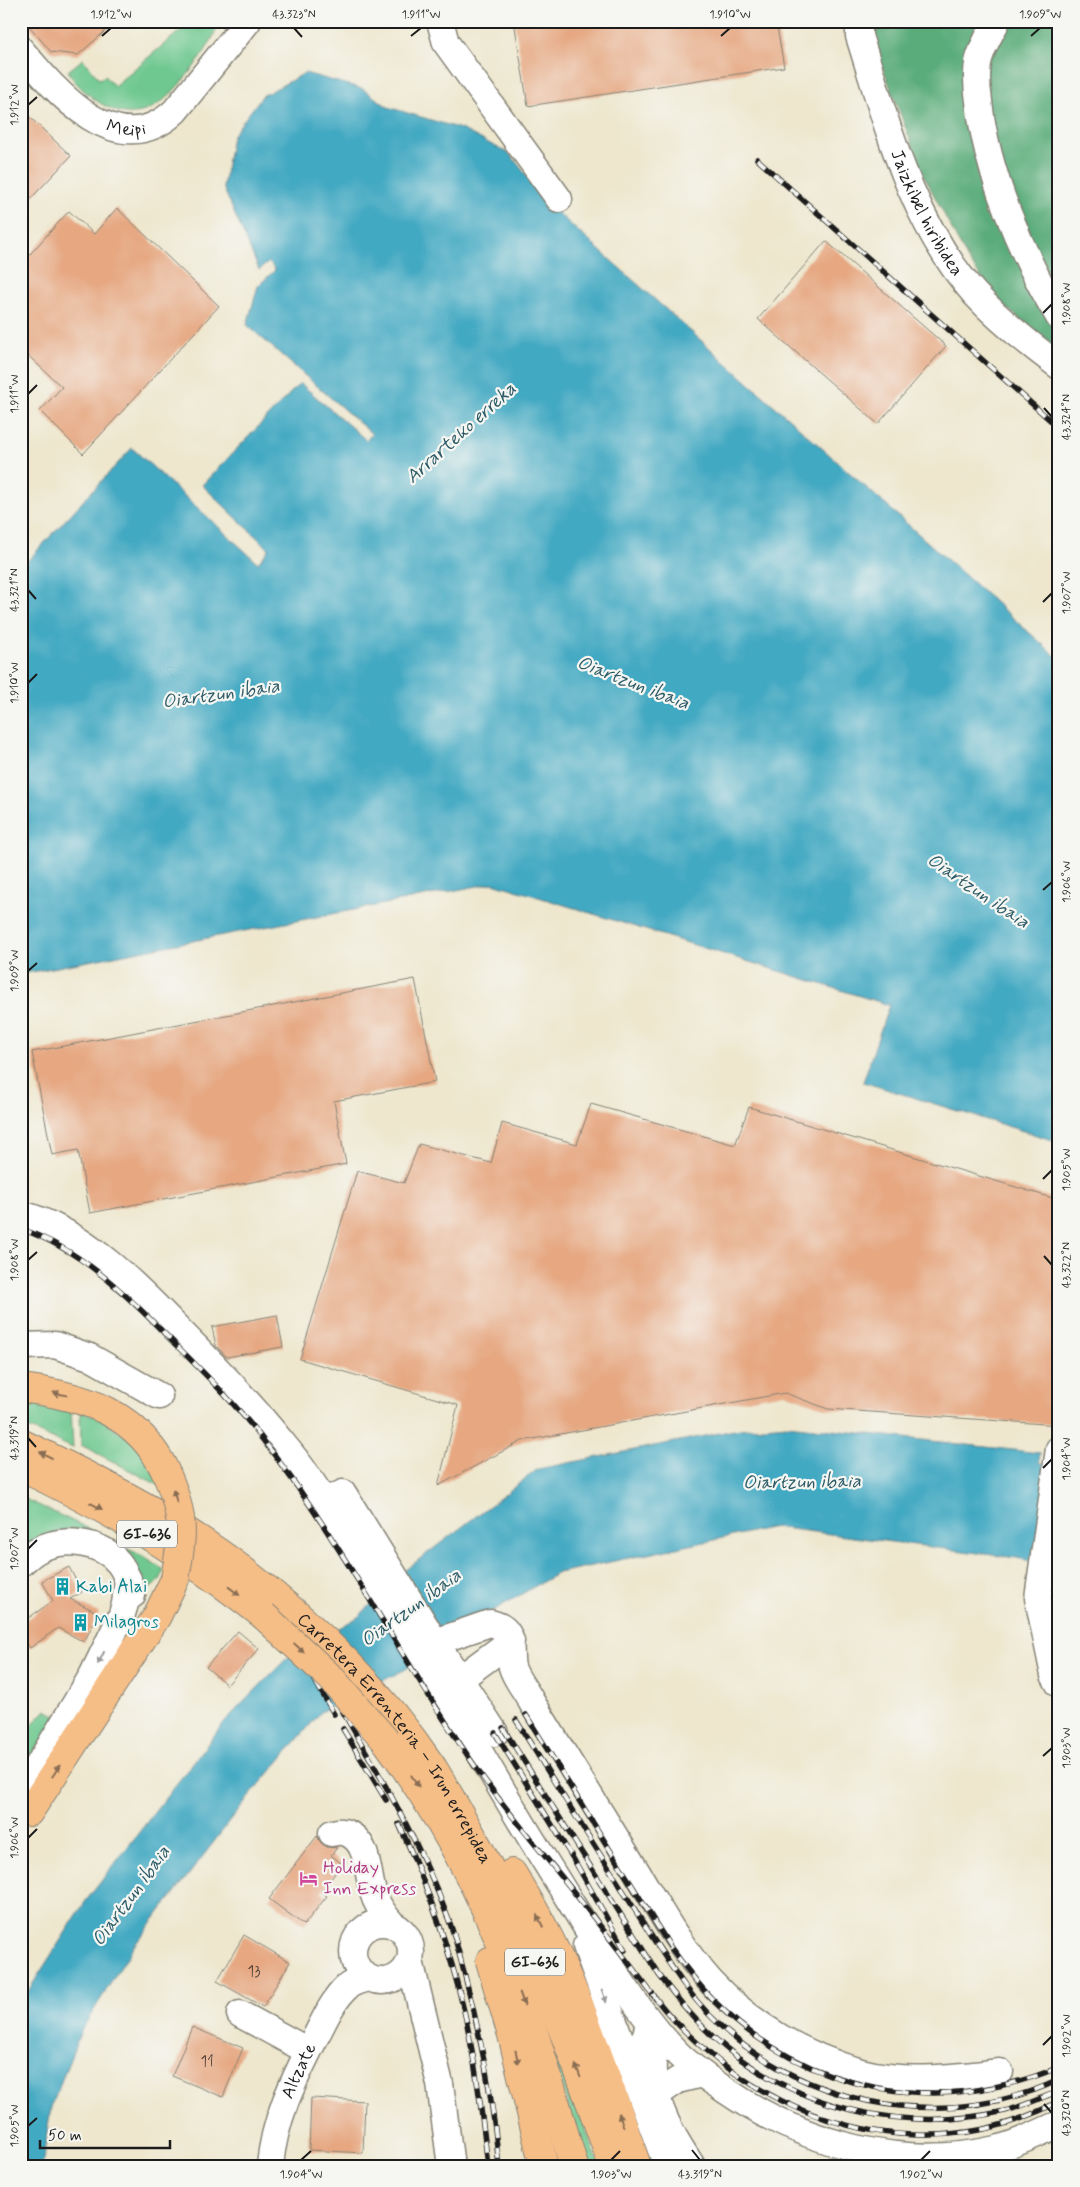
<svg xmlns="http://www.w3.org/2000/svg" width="1080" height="2187" viewBox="0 0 1080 2187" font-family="Mynerve,sans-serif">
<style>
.green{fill:#6ec88f;stroke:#457256}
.forest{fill:#5aac7a;stroke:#3b644b}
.water{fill:#42a9c2;stroke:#2f626f}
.building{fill:#e6a781}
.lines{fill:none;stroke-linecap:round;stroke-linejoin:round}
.minor-casing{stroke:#858275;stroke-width:29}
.major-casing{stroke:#858275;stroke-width:30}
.minor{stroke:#fff;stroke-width:26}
.major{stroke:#f6be87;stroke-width:28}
.rail-casing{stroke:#1c1c1c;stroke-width:5.5}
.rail{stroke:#f6f6f2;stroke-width:4;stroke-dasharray:11;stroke-linecap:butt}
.major-bridge-casing{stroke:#858275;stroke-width:30;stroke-linecap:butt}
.major-bridge{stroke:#f6be87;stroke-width:28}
.oneway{fill:#896d52}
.oneway2{fill:#999}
.ticks{fill:none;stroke:#1c1c1c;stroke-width:2}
.labels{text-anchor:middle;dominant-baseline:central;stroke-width:4.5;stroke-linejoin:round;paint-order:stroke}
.number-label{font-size:15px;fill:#4e3f35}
.shield{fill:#f6f6f2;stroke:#5d5d5c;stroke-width:1}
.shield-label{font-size:16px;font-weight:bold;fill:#1c1c1c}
.street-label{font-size:18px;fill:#1c1c1c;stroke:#f6f6f2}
.culture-label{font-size:18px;fill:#0d838f;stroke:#f6f6f2;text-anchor:start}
.hotel-label{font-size:18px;fill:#b23c85;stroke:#f6f6f2;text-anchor:start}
.water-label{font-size:19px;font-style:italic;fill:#2d5b67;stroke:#f6f6f2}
.neatline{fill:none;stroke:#1c1c1c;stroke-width:2}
.ticks-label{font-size:12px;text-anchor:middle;fill:#1c1c1c}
</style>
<rect width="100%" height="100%" fill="#f6f6f2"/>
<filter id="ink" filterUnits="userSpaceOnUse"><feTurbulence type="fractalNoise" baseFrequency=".02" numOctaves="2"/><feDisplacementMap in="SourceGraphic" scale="10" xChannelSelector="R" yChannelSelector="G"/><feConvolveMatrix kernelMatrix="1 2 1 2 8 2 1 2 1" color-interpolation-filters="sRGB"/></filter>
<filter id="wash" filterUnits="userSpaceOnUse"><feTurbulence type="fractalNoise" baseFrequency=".0096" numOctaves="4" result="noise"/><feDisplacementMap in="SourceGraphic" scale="20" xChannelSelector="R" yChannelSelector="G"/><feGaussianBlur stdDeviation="1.12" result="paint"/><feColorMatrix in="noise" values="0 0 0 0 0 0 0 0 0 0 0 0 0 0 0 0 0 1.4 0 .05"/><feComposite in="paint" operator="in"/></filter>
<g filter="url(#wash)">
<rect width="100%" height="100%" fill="#eee7ce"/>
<path class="green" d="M192 21H219C215 38 203 54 193 68 167 101 140 131 97 101 85 92 75 84 68 71L83 59 99 79 105 76 114 86Z
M21 1398 71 1408 73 1448 21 1425Z
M80 1411 101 1418 137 1445 162 1487 81 1445Z
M21 1497 96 1532C59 1524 52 1533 21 1551Z
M119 1545 143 1556 164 1570C161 1581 156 1587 144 1589L137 1570Z
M46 1710 59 1717 21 1770V1737Z
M554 2046 600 2166H587L549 2047Z"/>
<path class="forest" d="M872 21H1059V350L1001 304 968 260 923 174 874 44Z"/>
<path class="water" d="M305 73 363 89 388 107 461 129 510 154 551 207 1059 659V1142L863 1082 889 1005 493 883 21 974V568L132 448 258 563 269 549 202 485 300 383 366 440 372 434 247 325 258 286 275 270 269 262 259 270 223 187 232 136 262 96Z
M787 1425 1040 1453 1039 1463 1059 1464V1561L1041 1564 1017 1558 775 1527 558 1573 446 1638 406 1669 321 1712 243 1804 134 1946 82 2029 51 2107 42 2166H21V2005L30 1988 85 1902 226 1720 286 1659 358 1617 404 1571 538 1469 740 1429Z"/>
<g id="blocks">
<path class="building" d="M25 21H117L78 55 51 52Z
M514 21H776L784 67 528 106Z
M21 109 71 156 21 209Z
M117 208 219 306 83 454 40 411 62 387 21 349V264L69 211 94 234Z
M826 241 946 346 878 424 758 319Z
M415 979 435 1082 334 1101 346 1164 90 1213 78 1150 52 1155 32 1052Z
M591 1104 735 1145 749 1107 1059 1200V1425L828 1409 785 1393 522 1441 438 1486 458 1405 300 1359 357 1171 404 1183 419 1144 491 1163 502 1123 577 1144Z
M277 1315 283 1347 227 1357 216 1346 212 1327Z
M69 1567 82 1592 70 1599 99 1613 84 1642 58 1628 30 1648 21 1636V1623L53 1601 42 1581Z
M238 1631 259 1649 227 1685 206 1667Z
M317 1836 321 1843 327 1847 337 1848 331 1855 342 1864 321 1892 327 1896 304 1925 269 1899Z
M244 1935 290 1962 263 2007 217 1981Z
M192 2027 243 2048 223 2097 172 2076Z
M311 2098 365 2101 363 2153 309 2150Z"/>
</g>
</g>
<g filter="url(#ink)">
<use href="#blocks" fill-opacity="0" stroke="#858275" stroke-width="1"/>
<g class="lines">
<defs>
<g id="minor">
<path d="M440 21 446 43 454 54 559 199"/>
<path id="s1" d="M859 21V36C887 124 911 222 975 294 1000 321 1029 344 1059 366"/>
<path d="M997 21C990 34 981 48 978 63 976 76 977 88 979 101 986 171 1022 256 1059 317"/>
<path id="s2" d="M21 50C57 93 118 165 175 111L248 21"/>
<path d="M21 1214C83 1230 139 1288 182 1333 219 1370 255 1409 288 1450 313 1480 333 1516 354 1550 409 1633 460 1719 511 1805 536 1848 563 1890 590 1933 617 1975 642 2018 678 2054 692 2068 709 2079 725 2090 804 2144 902 2171 996 2149 1018 2144 1038 2133 1059 2124"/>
<path d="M21 1346 55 1345 90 1357 159 1396"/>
<path d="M1059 1449 1038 1598 1054 1675 1059 1684"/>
<path d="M324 1502 343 1493 434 1640 495 1733"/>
<path d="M21 1563C26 1559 31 1554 36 1551 61 1536 101 1541 119 1563 127 1573 129 1584 132 1595"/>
<path d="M435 1642 490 1623C518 1629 508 1648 512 1667 515 1678 526 1691 531 1701 563 1753 595 1804 627 1856 653 1897 677 1945 711 1982 751 2025 804 2056 861 2072 906 2084 955 2077 1000 2072"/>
<path d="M461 1678 511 1641"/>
<path d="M21 1778 37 1767 92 1676 121 1617 125 1604 128 1579"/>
<path d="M332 1833C336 1832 343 1831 347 1833 369 1842 367 1873 373 1892 376 1904 385 1916 393 1925"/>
<circle cx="382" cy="1952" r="29"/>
<path d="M586 1946 667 2166"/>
<path d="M410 1961 440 2084 451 2166"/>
<path d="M240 2014 308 2051"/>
<path d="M634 2079 639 2048 647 2033 656 2030C655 2044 652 2059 653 2073 655 2108 673 2137 692 2166"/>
<path d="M656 2095 678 2080 702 2074"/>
<path id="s3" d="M270 2166C274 2118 295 2078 316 2036 325 2019 333 2000 347 1987 352 1982 361 1980 368 1978"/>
</g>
<g id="major">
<path id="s4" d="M21 1443C96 1479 174 1518 241 1569 314 1624 381 1691 433 1768 443 1784 452 1801 462 1818 526 1928 571 2046 613 2166"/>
<path d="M21 1467C107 1508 189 1556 263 1615"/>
<path d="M386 1741C450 1827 499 1926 532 2028 548 2073 560 2120 574 2166"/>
<path d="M29 1812 157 1616 175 1579"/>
<path d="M512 1873C530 1902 547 1932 561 1963 591 2029 613 2098 637 2166"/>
<path d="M490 1961 512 2035 544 2166"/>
</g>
</defs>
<use href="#minor" class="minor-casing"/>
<use href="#major" class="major-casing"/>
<use href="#minor" class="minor"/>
<use href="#major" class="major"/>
<defs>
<path id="rail" d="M757 159 1059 428
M21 1229C80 1249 125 1293 167 1336 199 1368 232 1400 260 1436 342 1541 402 1662 479 1772 508 1813 541 1851 573 1891 601 1927 629 1963 656 1999
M302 1640C352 1732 412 1819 448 1918 455 1935 459 1954 464 1972 481 2036 493 2100 499 2166
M294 1644 334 1714
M526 1715 671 1948C685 1966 698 1985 714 2001 806 2093 940 2118 1059 2067
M516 1720C550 1775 584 1830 619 1884 640 1918 661 1953 685 1986 736 2055 815 2097 900 2106 954 2111 1009 2103 1059 2080
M503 1728 659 1975C679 2001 700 2027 726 2048 804 2111 907 2133 1005 2111 1024 2106 1041 2098 1059 2091
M343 1729 386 1800
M495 1733 574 1860 625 1950
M399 1824C427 1885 450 1949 465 2015 476 2065 482 2115 488 2166
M653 1994C666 2014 684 2031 702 2047 798 2133 942 2166 1059 2101"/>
</defs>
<use href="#rail" class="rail-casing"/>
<use href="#rail" class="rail"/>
<defs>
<path id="major-bridge" d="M21 1388C84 1396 139 1412 167 1475 173 1489 178 1503 180 1518 183 1537 178 1560 175 1579
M263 1615 331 1678 386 1741"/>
</defs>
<use href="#major-bridge" class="major-bridge-casing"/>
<use href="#major-bridge" class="major-bridge"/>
</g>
<defs><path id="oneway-solid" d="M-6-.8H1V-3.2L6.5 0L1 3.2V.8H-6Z" transform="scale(1.25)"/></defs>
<g class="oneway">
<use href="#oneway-solid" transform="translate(60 1394) rotate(-168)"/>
<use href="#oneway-solid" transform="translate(46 1455) rotate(-153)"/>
<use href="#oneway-solid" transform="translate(175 1496) rotate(-106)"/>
<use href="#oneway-solid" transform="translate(96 1506) rotate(28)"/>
<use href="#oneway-solid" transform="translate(234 1591) rotate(38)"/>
<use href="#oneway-solid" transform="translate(299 1648) rotate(43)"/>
<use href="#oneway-solid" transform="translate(56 1771) rotate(-57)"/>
<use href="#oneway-solid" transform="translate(415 1781) rotate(57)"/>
<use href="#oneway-solid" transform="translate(540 1921) rotate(-117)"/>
<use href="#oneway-solid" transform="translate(522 1999) rotate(70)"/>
<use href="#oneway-solid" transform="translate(517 2057) rotate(77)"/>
<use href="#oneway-solid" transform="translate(578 2071) rotate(-111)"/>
<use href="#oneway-solid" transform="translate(621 2120) rotate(-110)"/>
</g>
<g class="oneway2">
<use href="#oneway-solid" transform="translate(101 1658) rotate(117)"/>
<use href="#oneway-solid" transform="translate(604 1996) rotate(70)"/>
</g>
</g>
<path class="ticks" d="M294 28 302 37M102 36 111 28M411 36 421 28M721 36 730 28M1031 36 1040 28M28 105 37 97M1043 313 1052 304M28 394 37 385M1044 408 1052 417M28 590 36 599M1043 602 1052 593M28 683 37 674M1043 890 1052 882M28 971 37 963M1043 1179 1052 1170M1044 1256 1052 1265M28 1260 37 1252M28 1438 36 1447M1043 1468 1052 1459M28 1549 37 1540M1043 1756 1052 1748M28 1838 37 1829M1043 2045 1052 2036M1044 2104 1052 2113M28 2126 37 2118M692 2150 700 2160M301 2160 311 2151M611 2160 620 2151M921 2160 930 2151"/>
<defs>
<symbol id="building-bare" viewBox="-9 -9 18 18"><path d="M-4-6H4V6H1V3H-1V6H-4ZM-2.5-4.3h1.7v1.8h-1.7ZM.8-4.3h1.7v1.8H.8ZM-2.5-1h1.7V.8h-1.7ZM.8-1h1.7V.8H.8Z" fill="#0f9aa8" stroke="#f6f6f2" stroke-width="2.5" paint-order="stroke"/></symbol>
<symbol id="hotel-bare" viewBox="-9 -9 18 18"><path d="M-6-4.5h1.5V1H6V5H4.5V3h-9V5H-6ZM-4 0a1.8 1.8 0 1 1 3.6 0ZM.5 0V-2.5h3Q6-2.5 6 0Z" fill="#d1479c" stroke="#f6f6f2" stroke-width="2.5" paint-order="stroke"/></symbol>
</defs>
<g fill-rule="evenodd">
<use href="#building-bare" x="50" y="1574" width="25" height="25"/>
<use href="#building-bare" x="68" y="1610" width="25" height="25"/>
<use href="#hotel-bare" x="296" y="1866" width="25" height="25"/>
</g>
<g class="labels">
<g class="number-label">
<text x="254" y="1972">13</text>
<text x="207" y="2062">11</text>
</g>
<g class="shield">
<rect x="117" y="1520.5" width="60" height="27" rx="4"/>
<rect x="505" y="1948.5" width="60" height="27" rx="4"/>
</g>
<g class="shield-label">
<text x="147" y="1534">GI-636</text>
<text x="535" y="1962">GI-636</text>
</g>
<g class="street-label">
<text stroke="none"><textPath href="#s2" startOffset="135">Meipi</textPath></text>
<text stroke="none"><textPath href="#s1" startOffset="205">Jaizkibel hiribidea</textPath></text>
<text stroke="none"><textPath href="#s4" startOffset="485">Carretera Errenteria – Irun errepidea</textPath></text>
<text stroke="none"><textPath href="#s3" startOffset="100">Altzate</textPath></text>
</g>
<g class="culture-label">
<text x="76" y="1587">Kabi Alai</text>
<text x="94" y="1622">Milagros</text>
</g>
<g class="hotel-label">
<text x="323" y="1868">Holiday<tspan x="323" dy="21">Inn Express</tspan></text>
</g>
<g class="water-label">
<text transform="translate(461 433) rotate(-42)">Arrarteko erreka</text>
<text transform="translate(633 683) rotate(21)">Oiartzun ibaia</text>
<text transform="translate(221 694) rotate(-8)">Oiartzun ibaia</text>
<text transform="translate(978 891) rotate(34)">Oiartzun ibaia</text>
<text transform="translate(802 1482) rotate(-1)">Oiartzun ibaia</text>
<text transform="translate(411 1608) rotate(-36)">Oiartzun ibaia</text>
<text transform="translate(131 1896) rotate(-54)">Oiartzun ibaia</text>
</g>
</g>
<rect width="1080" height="2187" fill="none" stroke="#f6f6f2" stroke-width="55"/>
<path d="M40 2140v8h130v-8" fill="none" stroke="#1c1c1c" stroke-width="2.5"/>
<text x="48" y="2140" font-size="15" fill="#1c1c1c" stroke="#f6f6f2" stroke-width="4" paint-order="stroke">50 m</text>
<rect x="28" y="28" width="1024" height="2132" class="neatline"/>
<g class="ticks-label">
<text x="111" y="18">1.912°W</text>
<text x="294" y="18">43.323°N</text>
<text x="421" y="18">1.911°W</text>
<text x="730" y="18">1.910°W</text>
<text x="1040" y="18">1.909°W</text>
<text transform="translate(14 105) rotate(-90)" y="4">1.912°W</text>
<text transform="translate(1066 304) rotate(-90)" y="4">1.908°W</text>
<text transform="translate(14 394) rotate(-90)" y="4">1.911°W</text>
<text transform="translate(1066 417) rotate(-90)" y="4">43.324°N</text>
<text transform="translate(14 590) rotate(-90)" y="4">43.321°N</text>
<text transform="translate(1066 593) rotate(-90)" y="4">1.907°W</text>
<text transform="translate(14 683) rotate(-90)" y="4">1.910°W</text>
<text transform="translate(1066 882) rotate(-90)" y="4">1.906°W</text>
<text transform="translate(14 971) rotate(-90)" y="4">1.909°W</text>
<text transform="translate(1066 1170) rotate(-90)" y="4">1.905°W</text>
<text transform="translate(14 1260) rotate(-90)" y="4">1.908°W</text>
<text transform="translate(1066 1265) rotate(-90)" y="4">43.322°N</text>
<text transform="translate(14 1438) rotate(-90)" y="4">43.319°N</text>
<text transform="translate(1066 1459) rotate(-90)" y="4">1.904°W</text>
<text transform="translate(14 1549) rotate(-90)" y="4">1.907°W</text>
<text transform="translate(1066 1748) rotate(-90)" y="4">1.903°W</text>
<text transform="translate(14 1838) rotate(-90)" y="4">1.906°W</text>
<text transform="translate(1066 2036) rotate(-90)" y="4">1.902°W</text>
<text transform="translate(1066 2113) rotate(-90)" y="4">43.320°N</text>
<text transform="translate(14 2126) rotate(-90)" y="4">1.905°W</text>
<text x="301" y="2178">1.904°W</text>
<text x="611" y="2178">1.903°W</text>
<text x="700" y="2178">43.319°N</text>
<text x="921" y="2178">1.902°W</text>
</g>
</svg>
